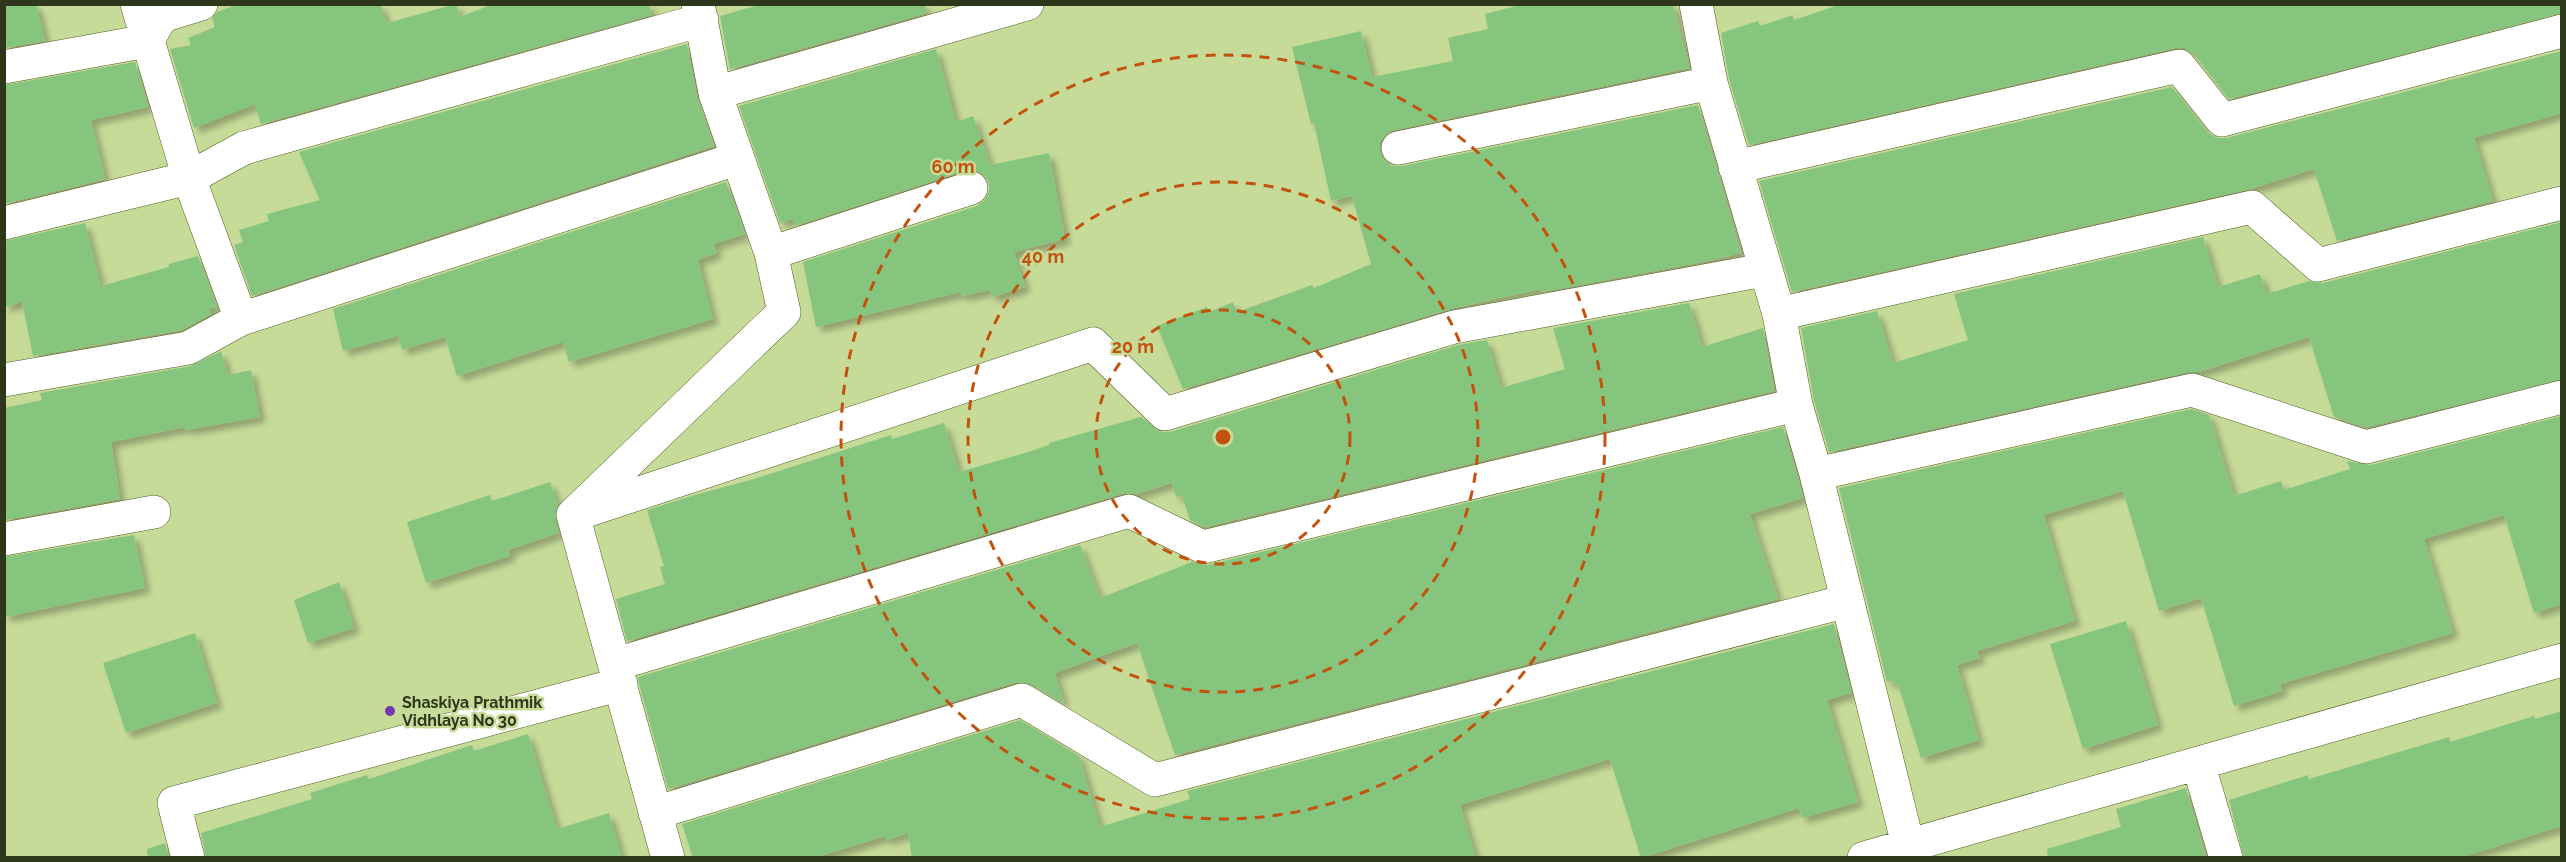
<svg xmlns="http://www.w3.org/2000/svg" width="2566" height="862" viewBox="0 0 2566 862" font-family="Raleway,sans-serif">
<style>
.building{fill:#86c57e;filter:url(#shadow)}
.lines{fill:none;stroke-linecap:round;stroke-linejoin:round}
.minor-casing{stroke:#4f5f1f;stroke-width:34}
.minor{stroke:#fff;stroke-width:33}
.ring{fill:none;stroke:#c3520f;stroke-width:3;stroke-dasharray:10 8}
.poi-dot{fill:#7138af;stroke:#c7db99;stroke-width:2}
.labels{text-anchor:middle;dominant-baseline:central;stroke-width:5;stroke-linejoin:round;paint-order:stroke}
.poi-label{font-size:16px;font-weight:bold;fill:#2e361b;stroke:#c7db99;text-anchor:start}
.centre{fill:#c3520f;stroke:#c7db99;stroke-width:3}
.ring-label{font-size:18px;text-anchor:middle;font-weight:bold;fill:#c3520f;stroke:#c7db99;stroke-width:5;stroke-linejoin:round;paint-order:stroke}
</style>
<defs>
<filter id="shadow"><feDropShadow dx="5.5" dy="5.5" stdDeviation="3" flood-color="#0004"/></filter>
</defs>
<rect width="100%" height="100%" fill="#c7db99"/>
<path class="building" d="M4 4H36L45 41 4 48Z
M239 4H380L387 23 456 4 460 17 493 4H649L651 15 261 124 255 104 194 128 170 49 191 45 188 38 215 27 212 18 217 12Z
M762 4H924L927 13 730 69 720 16Z
M1524 4H1673L1689 68 1394 130 1386 134 1380 142V151L1384 160 1392 166H1402L1698 105 1741 253 1713 260 1542 292 1541 289 1450 309 1183 389 1157 326 1207 307 1209 312 1233 302 1237 312 1312 285 1314 288 1371 264 1352 196 1331 201 1314 123 1311 124 1292 47 1361 31 1372 77 1453 61 1448 38 1488 29 1485 14Z
M1841 4H2562V13L2229 99 2194 54 2185 48H2175L1749 145 1729 79 1721 33 1758 21 1760 26 1793 15 1794 20Z
M687 44 697 97 714 146 252 296 234 245 243 242 239 230 269 221 267 214 320 200 299 152Z
M936 49 956 122 973 116 990 165 1049 153 1065 239 1014 252 1025 287 992 297 990 290 962 296 961 292 816 327 803 262 977 206 984 201 989 192V182L983 174 975 170H966L795 226 793 219 780 223 739 106Z
M2562 51V113L2474 138 2493 201 2337 241 2314 169 2250 189 1792 292 1759 181 2172 87 2207 132 2217 138H2227Z
M135 62 148 107 91 120 105 179 4 204V85Z
M726 182 745 234 714 244 717 253 698 260 713 319 569 362 563 342 457 376 445 337 402 350 398 336 343 351 333 309Z
M2562 222V379L2367 427 2334 417 2309 337 2199 372H2188L1829 452 1814 401 1801 328 1877 311 1893 363 1968 340 1954 294 2203 237 2218 287 2260 274 2267 294 2309 281 2323 283Z
M85 223 101 286 169 267V264L198 256 217 307 209 309 211 314 182 330 33 356 22 302 4 307V241Z
M1689 303 1702 347 1763 328 1774 391 1205 527 1190 520 1182 495 1176 497 1172 483 1136 494 1124 493 627 641 616 599 665 584 660 567 664 566 647 510 695 495 754 479 891 435 892 439 944 423 959 472 1025 453 1049 445V443L1141 417 1160 432H1170L1458 345 1487 340 1501 388 1565 369 1553 328Z
M221 351 228 375 251 370 260 417 186 430 185 427 111 442 120 499 4 520V408L42 400 40 393 191 366Z
M2191 409 2209 415 2234 496 2281 481 2284 490 2350 469 2347 461 2371 465 2562 416V604L2534 613 2504 515 2424 539 2453 633 2280 684 2282 691 2234 706 2201 598 2159 611 2123 491 2044 515 2075 621 1977 651 1980 658 1957 665 1979 740 1921 758 1898 684 1894 685 1893 680 1887 682 1839 488Z
M1783 427 1803 498 1750 514 1778 599 1175 755 1137 643 1055 673 1064 703 1031 684 1016 682 668 789 639 684 638 677 1080 545 1100 598 1192 562 1207 565Z
M550 482 558 505 555 519 559 533 508 550 510 556 426 583 407 522 490 495 492 501Z
M134 535 145 588 4 617V557Z
M339 582 354 628 308 643 294 600Z
M2126 621 2158 725 2083 749 2050 644Z
M1834 624 1851 693 1827 700 1858 802 1802 818 1799 808 1641 858 1610 759 1460 805 1476 858H912L908 833 886 840 885 836 814 858H693L682 824 1020 720 1079 756 1100 827 1190 799 1187 791Z
M195 633 217 703 126 733 103 663Z
M2562 711V826L2459 858H2244L2229 800 2308 775 2309 779 2449 737 2450 742 2534 716 2535 719Z
M528 734 557 829 609 813 622 858H206L201 833 312 799 310 793 367 775 369 779 472 745 474 751Z
M2186 788 2206 858H2048L2047 849 2121 827 2116 809Z
M165 843 169 858H148L147 849Z"/>
<g class="lines">
<defs>
<path id="minor" d="M137 4 189 178 241 319
M1696 4 1711 83 1779 314 1796 405 1816 474 1908 845
M4 67 147 41 162 16 201 4
M715 93 1027 4
M1398 148 1711 83
M1735 167 2179 66 2222 120 2562 31
M4 223 189 178 244 148 702 20
M771 253 971 188
M1779 314 2252 207 2318 265 2562 203
M4 380 188 348 241 319 736 159
M1816 474 2192 390 2366 447 2562 397
M573 515 1093 344 1165 414 1454 327 1764 270
M4 539 154 512
M616 664 1129 511 1203 547 1796 405
M2198 763 2226 858
M655 813 1022 700 1155 780 1847 601
M188 858 174 803 621 684
M668 858 573 515 784 312 771 253 715 93 698 4
M1864 858 2562 660"/>
</defs>
<use href="#minor" class="minor-casing"/>
<use href="#minor" class="minor"/>
</g>
<g class="ring">
<circle cx="1223" cy="437" r="127"/>
<circle cx="1223" cy="437" r="255"/>
<circle cx="1223" cy="437" r="382"/>
</g>
<circle class="poi-dot" cx="390" cy="711" r="6"/>
<g class="labels">
<g class="poi-label">
<text x="402" y="702">Shaskiya Prathmik<tspan x="402" dy="18">Vidhlaya No 30</tspan></text>
</g>
</g>
<circle cx="1223" cy="437" r="9" class="centre"/>
<g class="ring-label">
<text x="953" y="173">60 m</text>
<text x="1043" y="263">40 m</text>
<text x="1133" y="353">20 m</text>
</g>
<rect width="2566" height="862" fill="none" stroke="#2e361b" stroke-width="12"/>
</svg>
